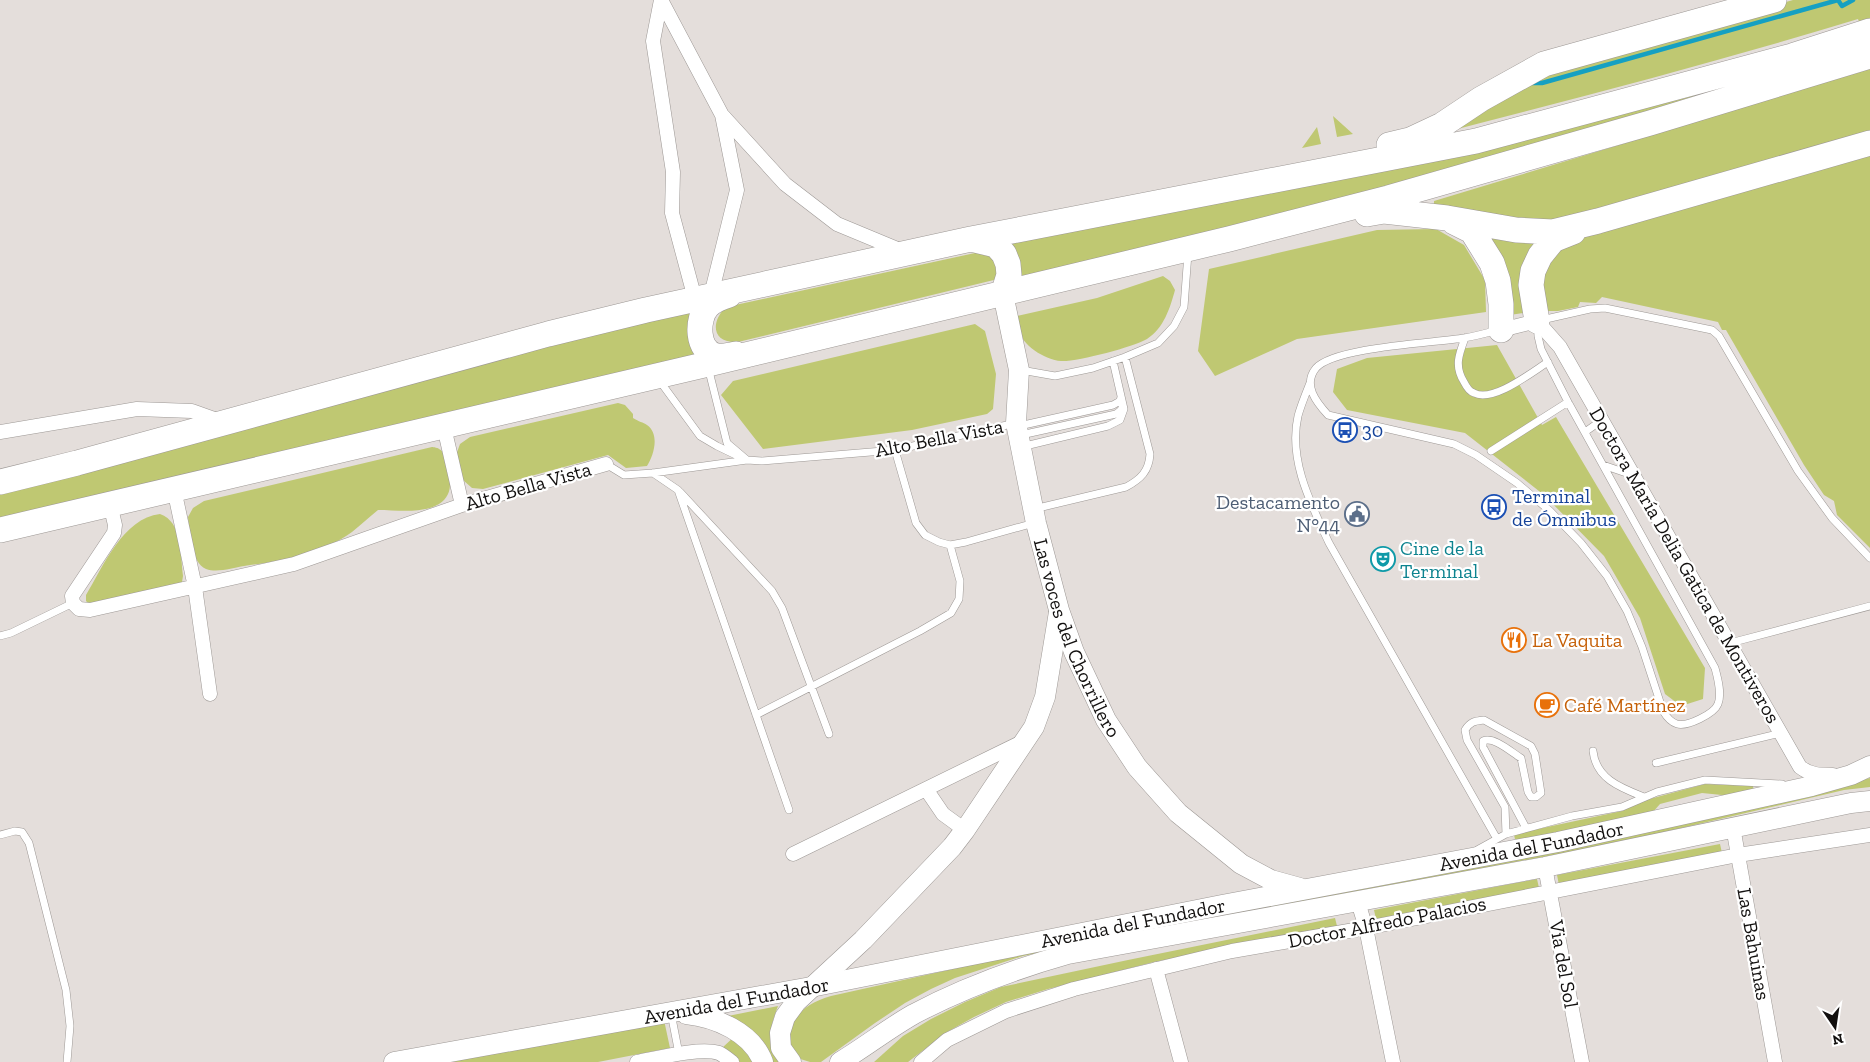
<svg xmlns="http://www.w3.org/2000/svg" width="1870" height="1062" viewBox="0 0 1870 1062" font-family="'Zilla Slab',serif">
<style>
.green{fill:#bfc872}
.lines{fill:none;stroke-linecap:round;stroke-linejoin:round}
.stream{stroke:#15a0c2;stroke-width:4.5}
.lane-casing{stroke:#9d9895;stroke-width:8}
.street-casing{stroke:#9d9895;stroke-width:15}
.secondary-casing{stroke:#9d9895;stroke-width:21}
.highway-casing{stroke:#9d9895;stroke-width:26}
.lane{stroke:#fff;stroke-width:7}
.street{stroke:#fff;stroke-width:14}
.secondary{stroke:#fff;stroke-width:20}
.highway{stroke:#fff;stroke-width:25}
.labels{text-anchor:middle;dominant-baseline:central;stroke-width:4.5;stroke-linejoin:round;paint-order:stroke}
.transit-label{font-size:20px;fill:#164399;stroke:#fff;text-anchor:start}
.street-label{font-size:20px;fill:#12100f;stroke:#fff}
.service-label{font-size:20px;fill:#4e5e75;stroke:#fff;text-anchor:end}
.culture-label{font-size:20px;fill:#0d838f;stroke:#fff;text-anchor:start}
.food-label{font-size:20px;fill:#c56008;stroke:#fff;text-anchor:start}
</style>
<rect width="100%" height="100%" fill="#e4dedb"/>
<path class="green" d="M1793 0H1870V54L1858 19C1717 62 1574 99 1431 136L1525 79 1678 32Z
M1870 69V135L1618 209 1533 224 1434 209V201Z
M1705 88 1707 96 1446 174 1017 283 1004 241Z
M1333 116 1353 134 1337 137Z
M1317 127 1321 144 1302 148Z
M1870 152V548L1837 515 1834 501 1824 495 1804 465 1726 330H1722L1718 322 1602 297 1596 303 1580 302 1578 307 1558 311H1541L1540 284 1552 254 1582 237Z
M1436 229 1464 245 1485 280 1486 312 1297 339 1215 376 1198 351 1209 269 1377 230Z
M1483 234 1543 240 1526 270 1523 313 1510 315Z
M975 253H987L997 256 998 279 738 342C712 344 710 322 726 307Z
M1163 276 1170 281 1175 290C1170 308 1164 328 1147 339 1133 347 1077 362 1061 361 1045 360 1021 345 1018 328 1017 325 1017 320 1017 316L1097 298Z
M691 307 688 327 701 359 0 521V490Z
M975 324 985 331 996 374 993 409 987 414 912 430 763 449 721 395 733 381Z
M1497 345 1542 425 1556 417 1705 668 1703 699 1681 706 1665 694 1640 618 1604 556 1544 495 1465 433 1347 410 1333 392 1337 369 1367 358Z
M618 403 625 405 633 414V418C639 422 643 422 647 425 660 434 654 455 647 466L626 468 608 455 483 489 472 488 463 480 456 455 460 444 470 437Z
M432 447C433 447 439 448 439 449 444 451 445 458 446 462 450 477 455 494 439 504 422 514 397 510 378 510 369 517 361 525 352 532 320 555 281 561 244 566 233 568 217 573 206 569 191 563 189 530 188 517L193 508 204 501Z
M160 514C183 522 180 555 183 576L182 582 178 585 90 605 86 601V595C103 567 123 518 160 514Z
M1870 778V787L1844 790 1617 843 1122 936 1023 956 955 978 931 989 905 1003 875 1023 821 1062H810L794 1057 786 1028C801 1010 808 1003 831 996L989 961 1649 831Z
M1705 784 1753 786 1754 791 1732 796 1702 793 1660 804 1652 813 1526 839H1515L1514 835 1519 833 1622 811 1646 800Z
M1720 844 1722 853 1559 885 1557 875Z
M1537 879 1539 888 1376 919 1374 910Z
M1335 918 1337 926 1154 962 1048 989 1006 1002 974 1017 947 1032 908 1062H874L903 1036 931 1019 965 1002 1001 987 1128 960Z
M778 1006C770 1027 766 1042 779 1062H768L723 1017Z
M664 1020 670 1048 598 1062H438Z
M736 1035 755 1062H740L722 1048Z"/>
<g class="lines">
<path class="stream" d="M1838 0 1842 6 1853 0
M1531 83H1542L1838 0"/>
<defs>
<path id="lane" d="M1498 330C1487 333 1476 336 1464 338 1433 343 1335 347 1316 368 1302 385 1317 403 1328 415L1454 444 1476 455 1517 483 1550 511 1581 543 1607 576 1627 611 1642 647 1663 711C1666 716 1670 722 1677 724 1687 727 1714 714 1718 704 1722 694 1718 679 1715 668L1568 402 1541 349 1538 336 1537 321 1590 309 1605 308 1712 330 1719 336 1798 471 1832 518 1870 558
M1465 338C1459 354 1454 366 1464 382 1466 386 1470 392 1474 393 1493 403 1532 372 1548 362
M708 367 727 443 747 460
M1021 370 1055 376 1093 368 1125 357 1158 343 1174 326 1184 307 1188 253
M659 380 700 436 717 446 742 458
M1310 383C1306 393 1301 405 1298 416 1288 460 1311 504 1329 543L1497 839
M1019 426 1113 405 1120 401 1121 397
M1585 432 1602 420
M1021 435 1116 414 1121 410 1123 405
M1021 447 1108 426 1120 420 1124 409 1113 361
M895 450 916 523 925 535 939 542 950 545 966 542 1034 523
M1491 451 1568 402
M606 464 624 475 653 473 747 460 762 461 895 450 1016 423
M1603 465 1632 475
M653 473 678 490 789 810
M680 492 772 591 782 608 829 734
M1034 509 1126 487C1141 479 1149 471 1150 454L1125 357
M0 636 11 633 73 603
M1730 643 1870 606
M756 715 920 631 951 613 959 599 960 581 950 545
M1593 751C1596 779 1621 788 1644 797
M1656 763 1781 733
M1506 834 1505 807 1467 740 1465 730C1470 722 1474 721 1484 720L1531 746 1535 754 1541 793 1536 797H1531L1528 792 1521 758C1511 752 1494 736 1483 741V747L1526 828
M0 835 15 831 22 832 29 843 66 990 70 1026 67 1062
M1477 850 1506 834 1572 816 1622 807 1657 792 1705 780 1782 784
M671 1013 679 1054"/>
<path id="street" d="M661 0 722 115 737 190 711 295
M661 0 653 41 673 172 672 213 695 299
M723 116 785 184 837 224 902 251
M1501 330 1537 321 1560 347 1800 767C1810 775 1820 775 1833 775
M444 427 462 505
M0 432 137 409 192 411 220 421
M174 489 195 587 210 694
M110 504 115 525 114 533 72 596 73 603 79 609 90 610 294 564 462 505 606 464
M926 789 943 814 965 830
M1733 827 1775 1062
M793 854 1024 741
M1545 867 1582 1062
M1358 902 1366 928 1393 1062
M1156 969 1181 1062
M637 1062C658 1058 700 1047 719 1053 723 1055 728 1059 732 1062
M921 1062 947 1040 1006 1011 1074 989 1232 951 1366 928 1738 855 1870 835"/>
<g id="secondary">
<path id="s1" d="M1003 294 1019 370 1016 423 1036 523 1059 610 1074 652 1106 720 1137 767 1178 813 1241 864 1271 880 1300 888"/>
<path d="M686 1014C715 1017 752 1032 763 1062"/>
<path id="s2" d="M394 1062 811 987 1222 905 1558 842 1812 786 1851 775 1870 766"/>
<path d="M791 1062 781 1048 780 1033 785 1017 796 1002 863 940 952 847 965 830 1034 727 1045 697 1059 612"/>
<path d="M840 1062C865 1047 889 1028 914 1014 963 988 1015 969 1068 954L1545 867 1851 803 1870 801"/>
</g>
<path id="highway" d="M1389 145 1410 140 1442 125 1481 99 1544 64 1774 0
M1367 214 1384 211 1447 218 1516 230 1553 232 1598 221 1870 143
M1454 222 1472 231 1492 263 1498 281 1501 304V330
M971 239 996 245 1004 254 1008 264 1009 275 1003 294
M729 295C722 297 713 301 708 306 696 318 696 352 717 356 722 357 730 355 736 354
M1537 321 1531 285 1533 271 1540 256 1553 240 1573 232
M0 482 77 463 548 334 646 310 971 239 1476 141 1792 56 1870 31
M0 530 708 364 1229 239 1388 198 1650 123 1870 56"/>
</defs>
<use href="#lane" class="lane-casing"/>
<use href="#street" class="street-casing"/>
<use href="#secondary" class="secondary-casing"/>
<use href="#highway" class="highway-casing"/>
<use href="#lane" class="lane"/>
<use href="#street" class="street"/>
<use href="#secondary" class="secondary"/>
<use href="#highway" class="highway"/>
</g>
<defs>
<symbol id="bus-ring" viewBox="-11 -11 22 22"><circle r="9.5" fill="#fff" stroke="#1a4fb4" stroke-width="1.5"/><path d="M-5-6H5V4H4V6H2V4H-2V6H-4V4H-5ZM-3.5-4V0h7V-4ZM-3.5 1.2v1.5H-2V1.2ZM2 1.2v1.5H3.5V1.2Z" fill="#1a4fb4"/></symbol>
<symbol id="civic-ring" viewBox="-11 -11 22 22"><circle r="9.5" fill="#fff" stroke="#5c6f8a" stroke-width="1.5"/><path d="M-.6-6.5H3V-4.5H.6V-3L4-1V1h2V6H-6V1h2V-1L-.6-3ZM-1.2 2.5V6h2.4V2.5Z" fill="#5c6f8a"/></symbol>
<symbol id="theatre-ring" viewBox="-11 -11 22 22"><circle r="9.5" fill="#fff" stroke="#0f9aa8" stroke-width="1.5"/><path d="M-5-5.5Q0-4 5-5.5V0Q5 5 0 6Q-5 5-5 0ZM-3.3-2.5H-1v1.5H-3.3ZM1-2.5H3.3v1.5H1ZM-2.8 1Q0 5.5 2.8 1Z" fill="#0f9aa8"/></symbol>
<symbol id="restaurant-ring" viewBox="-11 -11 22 22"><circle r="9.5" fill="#fff" stroke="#e8710a" stroke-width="1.5"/><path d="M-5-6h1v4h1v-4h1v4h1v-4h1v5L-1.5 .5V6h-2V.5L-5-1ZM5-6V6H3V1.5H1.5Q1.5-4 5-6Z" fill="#e8710a"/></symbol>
<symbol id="cafe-ring" viewBox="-11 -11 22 22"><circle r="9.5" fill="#fff" stroke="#e8710a" stroke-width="1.5"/><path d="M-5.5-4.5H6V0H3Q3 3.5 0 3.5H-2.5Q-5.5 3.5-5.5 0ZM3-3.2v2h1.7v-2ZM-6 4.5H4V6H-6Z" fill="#e8710a"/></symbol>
</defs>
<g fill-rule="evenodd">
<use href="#bus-ring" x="1331" y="416" width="28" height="28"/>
<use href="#bus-ring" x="1480" y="493" width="28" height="28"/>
<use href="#civic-ring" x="1343" y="500" width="28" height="28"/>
<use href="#theatre-ring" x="1369" y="545" width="28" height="28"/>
<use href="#restaurant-ring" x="1500" y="626" width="28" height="28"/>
<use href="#cafe-ring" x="1533" y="691" width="28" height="28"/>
</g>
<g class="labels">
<g class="transit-label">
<text x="1362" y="430">30</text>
<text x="1512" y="496">Terminal<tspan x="1512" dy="23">de Ómnibus</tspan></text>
</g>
<g class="street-label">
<text transform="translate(939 438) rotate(-11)">Alto Bella Vista</text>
<text transform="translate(528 486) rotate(-16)">Alto Bella Vista</text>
<text transform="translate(1685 565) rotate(60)">Doctora María Delia Gatica de Montiveros</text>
<text stroke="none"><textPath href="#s1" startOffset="355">Las voces del Chorrillero</textPath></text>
<text stroke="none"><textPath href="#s2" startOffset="1158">Avenida del Fundador</textPath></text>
<text stroke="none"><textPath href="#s2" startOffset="752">Avenida del Fundador</textPath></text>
<text transform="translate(1387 922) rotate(-11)">Doctor Alfredo Palacios</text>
<text transform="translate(1754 944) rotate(80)">Las Bahuinas</text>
<text transform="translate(1564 964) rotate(80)">Via del Sol</text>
<text stroke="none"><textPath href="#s2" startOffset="348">Avenida del Fundador</textPath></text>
</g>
<g class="service-label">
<text x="1340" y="502">Destacamento<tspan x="1340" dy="23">N°44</tspan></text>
</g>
<g class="culture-label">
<text x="1400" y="548">Cine de la<tspan x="1400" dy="23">Terminal</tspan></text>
</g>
<g class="food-label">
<text x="1532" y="640">La Vaquita</text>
<text x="1564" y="705">Café Martínez</text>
</g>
</g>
<g transform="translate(1835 1027) rotate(167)" stroke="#ffffff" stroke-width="4" paint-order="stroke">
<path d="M0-4L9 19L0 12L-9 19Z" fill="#12100f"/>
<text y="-8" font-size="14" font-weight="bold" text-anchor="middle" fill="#12100f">N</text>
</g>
</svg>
